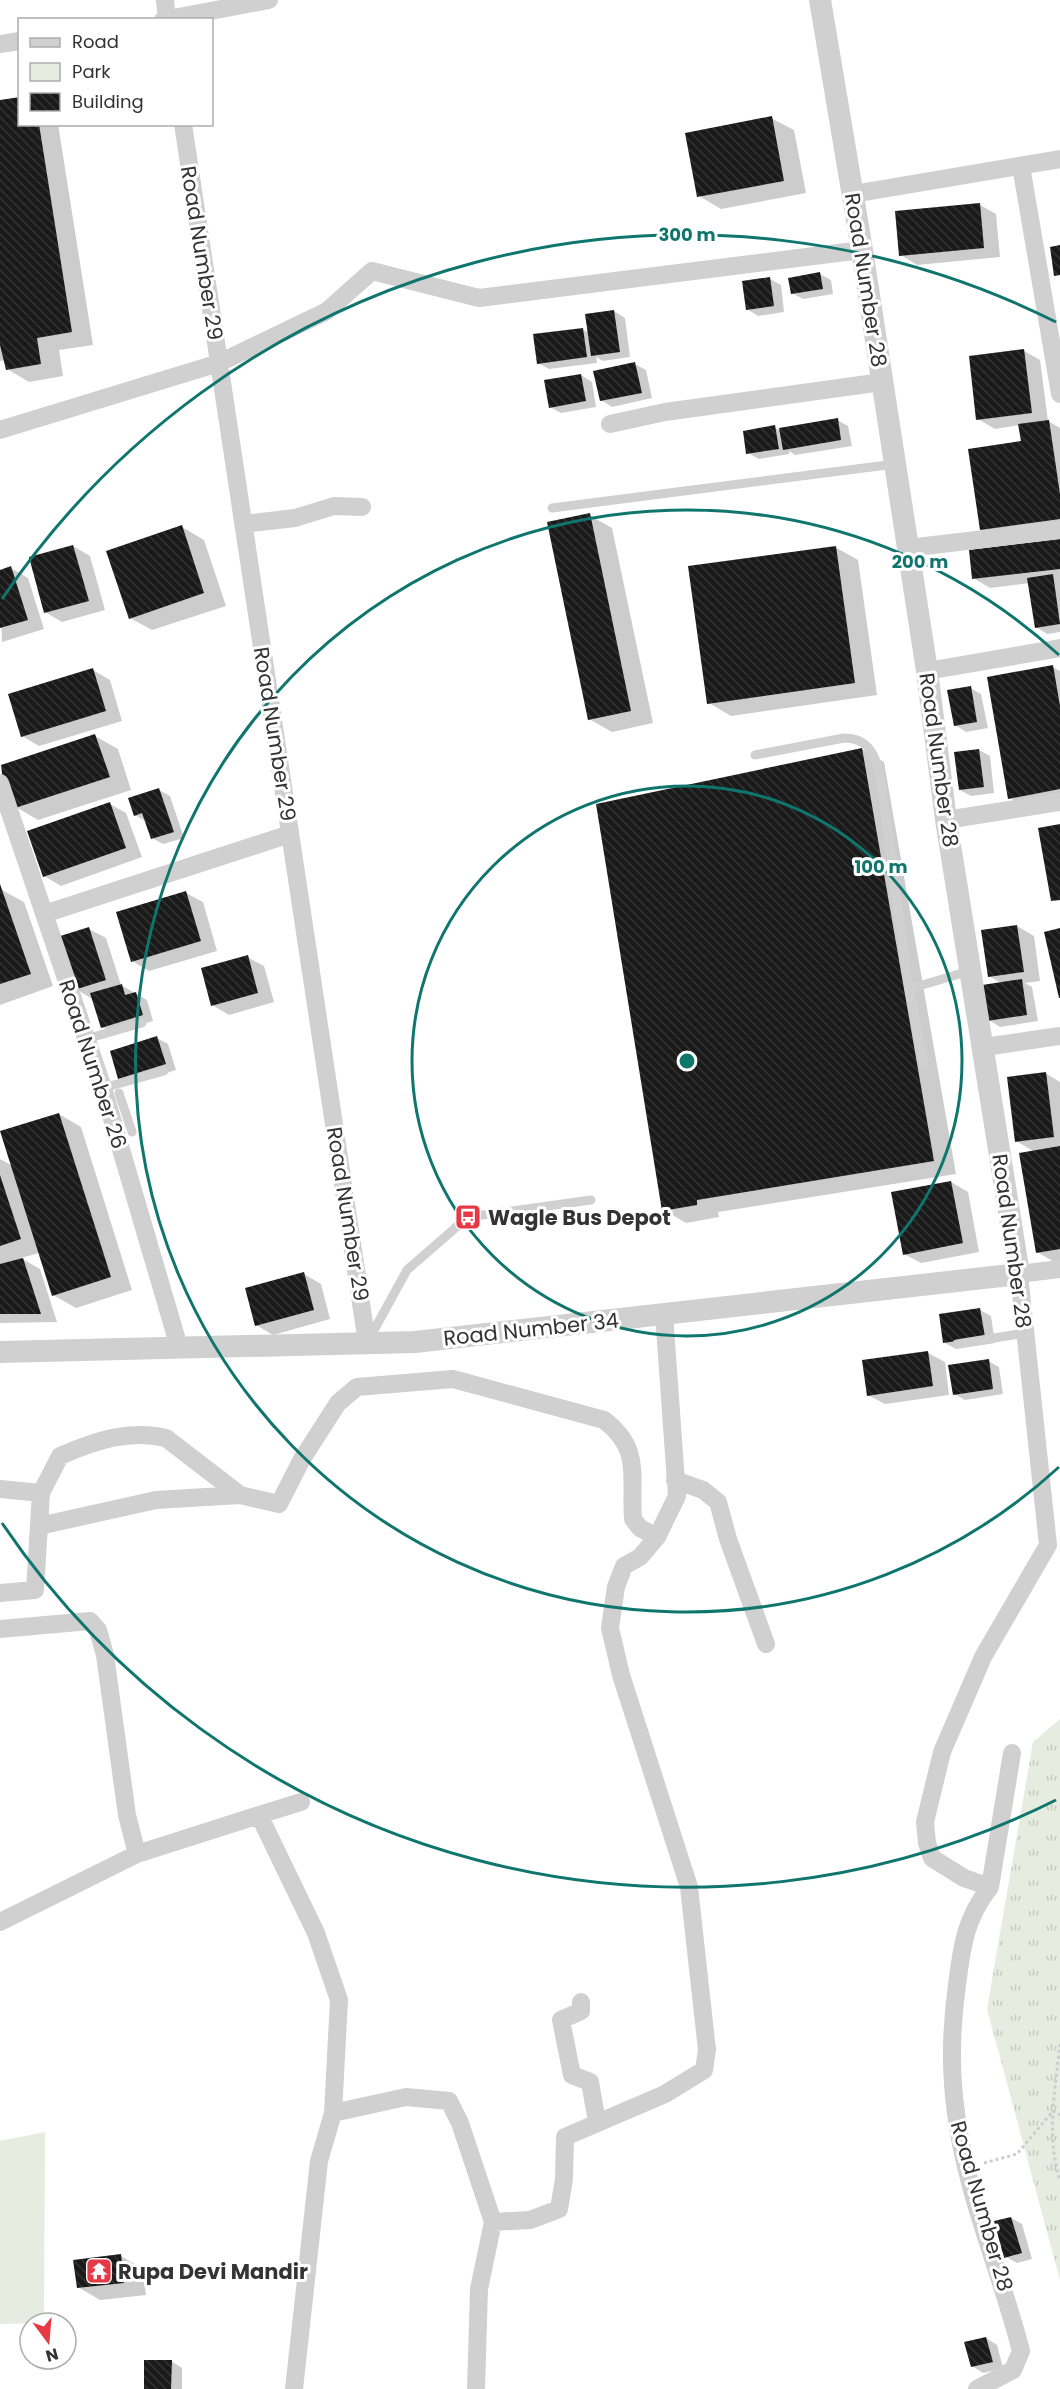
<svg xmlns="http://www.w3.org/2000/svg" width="1060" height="2389" viewBox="0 0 1060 2389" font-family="Poppins,sans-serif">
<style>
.grass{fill:url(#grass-tufts)}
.green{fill:#e6ecdf}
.shadow{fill:#0003}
.building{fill:url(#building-back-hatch)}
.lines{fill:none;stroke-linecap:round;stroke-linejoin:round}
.path{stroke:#cdcdcd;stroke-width:3;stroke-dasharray:3 3;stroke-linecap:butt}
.service{stroke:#d0d0d0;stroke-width:9}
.minor{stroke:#d0d0d0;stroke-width:18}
.tertiary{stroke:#d0d0d0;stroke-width:22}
.ring{fill:none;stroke:#0f766e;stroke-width:3}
.labels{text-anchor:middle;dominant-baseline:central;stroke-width:6;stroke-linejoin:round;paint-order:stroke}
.street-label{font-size:21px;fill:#333;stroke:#fff}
.poi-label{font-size:21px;font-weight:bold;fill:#333;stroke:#fff;text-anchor:start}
.centre{fill:#0f766e;stroke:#fff;stroke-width:3}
.ring-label{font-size:18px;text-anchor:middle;font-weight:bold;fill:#0f766e;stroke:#fff;stroke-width:6;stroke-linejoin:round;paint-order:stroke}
</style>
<defs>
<pattern id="grass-tufts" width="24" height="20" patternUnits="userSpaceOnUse" patternTransform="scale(1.5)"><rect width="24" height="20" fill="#e6ecdf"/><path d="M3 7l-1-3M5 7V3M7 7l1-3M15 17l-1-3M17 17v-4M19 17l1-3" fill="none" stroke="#c6cbc0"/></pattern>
<pattern id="building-back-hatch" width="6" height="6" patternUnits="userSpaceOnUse" patternTransform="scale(1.5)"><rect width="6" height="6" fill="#1a1a1a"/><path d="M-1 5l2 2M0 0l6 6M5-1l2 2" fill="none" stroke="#333"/></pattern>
</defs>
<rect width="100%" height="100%" fill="#fff"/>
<path class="grass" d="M1060 1719V2280L987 2009 1033 1742Z"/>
<path class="green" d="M45 2132 44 2323 0 2324V2141Z"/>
<path class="shadow" d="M0 102 20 124H58L93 345 59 350 63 376 29 382 7 369 6 360 0 361Z
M771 118 794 130 806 193 721 209 699 196Z
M980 205 996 214 1000 257 917 265 901 255Z
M820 274 831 280 833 294 803 299 792 293Z
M770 279 781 285 784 312 758 316 747 309Z
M614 311 625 318 630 357 603 361 596 357 597 363 549 369 538 363 582 329 589 333Z
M1024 351 1040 360 1048 421 1060 428V534L1004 542 981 529 1022 442 1020 425 995 429 978 419Z
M635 364 646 370 652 398 612 407 601 400Z
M581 375 592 382 596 407 561 413 550 407Z
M837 420 848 426 852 446 795 455 789 451V454L759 459 748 453 774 427 781 431Z
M589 515 612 528 653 723 612 732 589 719Z
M182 527 204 540 226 606 152 630 130 618Z
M1060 541V632L1047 634 1036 627 1030 583 990 588 973 578Z
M73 546 90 556 105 610 62 622 45 612Z
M835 547 858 560 877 695 731 716 709 703Z
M11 568 28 578 44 629 2 642 0 571Z
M1052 667 1060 671V806L1032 811 1010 798Z
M93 670 110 680 122 721 39 746 22 736Z
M970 688 981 694 988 728 966 732 955 725Z
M95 736 118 749 131 790 38 820 16 807Z
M862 749 884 762 956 1174 718 1212 719 1217 686 1223 664 1210Z
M979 750 990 756 994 793 971 796 960 790Z
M159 790 170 796 184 838 163 844 152 838 147 822 135 815Z
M110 804 126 813 142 857 61 886 44 876Z
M0 889 24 902 53 986 0 1005Z
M186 893 203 902 217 951 149 971 132 961Z
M1017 926 1034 936 1040 981 1025 983 1032 987 1038 1021 1000 1027 989 1020 1003 984 989 976Z
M89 929 106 938 121 985 147 1000 153 1021 113 1033 102 1027 92 999 76 989Z
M247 957 264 966 274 1002 229 1015 212 1005Z
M157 1038 168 1044 176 1070 130 1084 119 1078Z
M1045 1073 1060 1082V1265L1037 1252 1035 1152 1016 1141Z
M59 1114 81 1127 132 1290 76 1308 53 1295 39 1253 21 1258 40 1269 57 1322 0 1323V1159L13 1166Z
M951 1182 968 1192 979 1252 921 1263 904 1254Z
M304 1274 321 1284 330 1319 273 1335 256 1325Z
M980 1310 991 1316 995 1343 956 1349 945 1343Z
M928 1353 945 1362 949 1395 885 1404 868 1395Z
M988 1361 999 1367 1003 1394 965 1400 954 1394Z
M1011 2218 1022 2224 1032 2259 1017 2263 1006 2257Z
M121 2256 143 2269 146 2295 100 2300 78 2287Z
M986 2338 997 2345 1003 2368 983 2373 972 2366Z
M171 2361 182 2368V2389H147Z"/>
<path class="building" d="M20 97V124H39L72 332 37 338 41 364 6 370 0 345V100Z
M772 116 784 181 697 197 685 133Z
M980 203 984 248 899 256 895 211Z
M1060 245V275L1054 276 1050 247Z
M820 272 823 289 791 294 788 278Z
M770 277 774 306 746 310 742 281Z
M614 310 620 352 591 356 585 314Z
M583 328 587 357 537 364 533 334Z
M1024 349 1032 413 976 420 969 356Z
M635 362 642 393 600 401 593 371Z
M581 374 586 401 549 408 544 380Z
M838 418 841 440 783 450 779 428Z
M1049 420 1060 494V519L980 530 968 449 1021 441 1018 424Z
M775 425 779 449 746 454 743 431Z
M590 513 631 711 588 720 547 522Z
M182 525 204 593 129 619 106 551Z
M1060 539V569L972 579 969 550Z
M73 545 89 601 44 613 29 557Z
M836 546 855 683 707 704 688 566Z
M11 566 28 620 0 628V570Z
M1053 574 1060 624 1035 628 1027 578Z
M1053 665 1060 706V789L1008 799 987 677Z
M93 668 106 711 21 737 8 694Z
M971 686 977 722 954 726 947 690Z
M95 734 110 777 15 808 4 790 1 765Z
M862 748 934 1161 697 1200V1205L662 1211 596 804Z
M979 749 984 787 959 790 954 752Z
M159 788 174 832 151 839 142 813 134 816 128 798Z
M110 802 126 848 43 877 27 831Z
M1060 824V900L1051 901 1038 828Z
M0 884 31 974 0 984Z
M186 891 201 941 131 962 116 912Z
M1017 925 1024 972 988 977 981 930Z
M89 927 106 980 74 990 57 937Z
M1060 928V998H1059L1044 932Z
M248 955 258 993 211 1006 201 968Z
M1022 979 1027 1015 987 1021 982 985Z
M122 984 125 995 136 992 143 1015 101 1028 90 993Z
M157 1036 166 1064 118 1079 110 1051Z
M1046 1072 1054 1137 1015 1142 1007 1077Z
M59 1113 111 1277 52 1296 0 1131Z
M1060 1146V1249L1036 1253 1019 1153Z
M0 1175 21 1239 0 1246Z
M951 1181 963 1243 903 1255 891 1192Z
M23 1258 41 1314H0V1264Z
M304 1272 314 1310 255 1326 245 1288Z
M980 1308 985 1337 943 1343 939 1314Z
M928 1351 933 1386 867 1396 862 1360Z
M989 1359 993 1389 953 1395 948 1365Z
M1011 2217 1022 2253 1004 2258 994 2221Z
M121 2254 124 2283 77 2288 73 2260Z
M986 2337 993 2362 971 2367 964 2342Z
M144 2360H172L171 2389H144Z"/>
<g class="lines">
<path class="path" d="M1060 2044C1055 2089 1046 2138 1060 2181
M984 2163 1017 2154 1053 2111 1060 2115"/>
<path class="service" d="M552 508 895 464
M755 755 844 738C868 738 875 754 880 775L909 989
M86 1039 142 1023
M924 1064 909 989 969 971
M103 1088 164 1071
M119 1093 132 1132
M368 1341 407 1270 468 1217 591 1200
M957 1344 1025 1333"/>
<path class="minor" d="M165 0 167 20
M163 20 269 0
M0 44 20 41
M183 124 367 1343
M1021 166 1060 394
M853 194 1060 159
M610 424 665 412 882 382
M0 430 219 363 327 311 372 271 479 298 862 250
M243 524 295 518 334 506 362 507
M908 548 1060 530
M927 671 1060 648
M0 783 103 1088 179 1347
M946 820 1060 802
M44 914 290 834
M984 1047 1060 1036
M675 1480 703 1490 718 1502 728 1539 766 1644
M0 1489 41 1493
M39 1526 156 1500 240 1495
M0 1593 35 1590 41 1493 60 1456C94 1441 129 1429 166 1438L240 1495 279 1504 302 1459 338 1403 357 1387 453 1379 604 1420C642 1449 630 1475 633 1519L640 1528 657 1537
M0 1629 90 1621 98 1630 105 1655 127 1815 137 1854
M259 1815 301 1802
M990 1887 1012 1753
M0 1922 137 1854 259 1815 316 1933 339 2000 333 2113 319 2161 294 2389
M581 2002V2011L561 2020 572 2075 590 2082 597 2122
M333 2113 406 2097 449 2101 460 2123 493 2222 530 2220 559 2209 564 2179 565 2137 665 2094 704 2070 707 2050 689 1887 621 1675 610 1628 616 1587 624 1566 640 1557 657 1537 677 1496 664 1314
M476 2389 479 2289 493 2222
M977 2389 1013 2370 1021 2351C1001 2272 966 2194 956 2113 950 2070 951 2027 957 1985 962 1946 965 1919 990 1887L964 1878 932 1858 927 1843 925 1822 942 1752 983 1657 1048 1545 1019 1274 1060 1269"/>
<path class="tertiary" d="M0 1352 415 1342 1019 1274 946 820 927 671 862 250 820 0"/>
</g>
<g class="ring">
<circle cx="687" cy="1061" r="275"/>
<path d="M1059 1467A551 551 0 1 1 1059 655"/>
<path d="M1056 1800A826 826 0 0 1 2 1523M2 599A826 826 0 0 1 1056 322"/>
</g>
<defs>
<symbol id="bus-square" viewBox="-11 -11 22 22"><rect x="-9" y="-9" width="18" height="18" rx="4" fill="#e63946" stroke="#fff"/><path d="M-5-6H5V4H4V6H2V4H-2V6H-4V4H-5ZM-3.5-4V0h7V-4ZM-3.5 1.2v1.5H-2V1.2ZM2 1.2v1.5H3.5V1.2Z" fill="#fff"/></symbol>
<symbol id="temple-square" viewBox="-11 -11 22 22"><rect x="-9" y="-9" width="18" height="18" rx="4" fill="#e63946" stroke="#fff"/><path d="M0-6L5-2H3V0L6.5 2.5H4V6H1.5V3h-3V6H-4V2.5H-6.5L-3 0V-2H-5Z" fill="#fff"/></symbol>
</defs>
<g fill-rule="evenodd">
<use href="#bus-square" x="453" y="1202" width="30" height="30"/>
<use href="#temple-square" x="84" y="2256" width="30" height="30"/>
</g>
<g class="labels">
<g class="street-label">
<text transform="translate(202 253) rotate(81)">Road Number 29</text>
<text transform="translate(866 280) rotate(81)">Road Number 28</text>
<text transform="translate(275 734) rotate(81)">Road Number 29</text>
<text transform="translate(939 760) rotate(82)">Road Number 28</text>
<text transform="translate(93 1064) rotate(72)">Road Number 26</text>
<text transform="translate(348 1214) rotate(81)">Road Number 29</text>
<text transform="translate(1012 1241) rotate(82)">Road Number 28</text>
<text transform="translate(531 1329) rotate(-6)">Road Number 34</text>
<text transform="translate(982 2206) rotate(74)">Road Number 28</text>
</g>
<g class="poi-label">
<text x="488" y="1217">Wagle Bus Depot</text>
<text x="118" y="2271">Rupa Devi Mandir</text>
</g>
</g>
<circle cx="687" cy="1061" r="9" class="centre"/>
<g class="ring-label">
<text x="687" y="241">300 m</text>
<text x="920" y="568">200 m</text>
<text x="881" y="873">100 m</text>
</g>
<rect x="18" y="18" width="195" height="108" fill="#ffffff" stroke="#adadad" stroke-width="1.5"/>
<rect x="30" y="38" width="30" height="9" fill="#d0d0d0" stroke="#adadad" stroke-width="1.5"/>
<text x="72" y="48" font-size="18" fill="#333333">Road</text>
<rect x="30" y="63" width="30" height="18" fill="#e6ecdf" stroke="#adadad" stroke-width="1.5"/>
<text x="72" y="78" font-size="18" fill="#333333">Park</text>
<rect x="30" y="93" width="30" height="18" fill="url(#building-back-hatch)" stroke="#adadad" stroke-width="1.5"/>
<text x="72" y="108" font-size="18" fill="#333333">Building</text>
<g transform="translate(48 2341) rotate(164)"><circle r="28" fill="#ffffff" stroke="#adadad" stroke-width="1.5"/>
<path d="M0-4.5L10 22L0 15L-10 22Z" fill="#e63946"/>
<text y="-9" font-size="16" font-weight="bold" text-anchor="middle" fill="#333333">N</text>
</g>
</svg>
